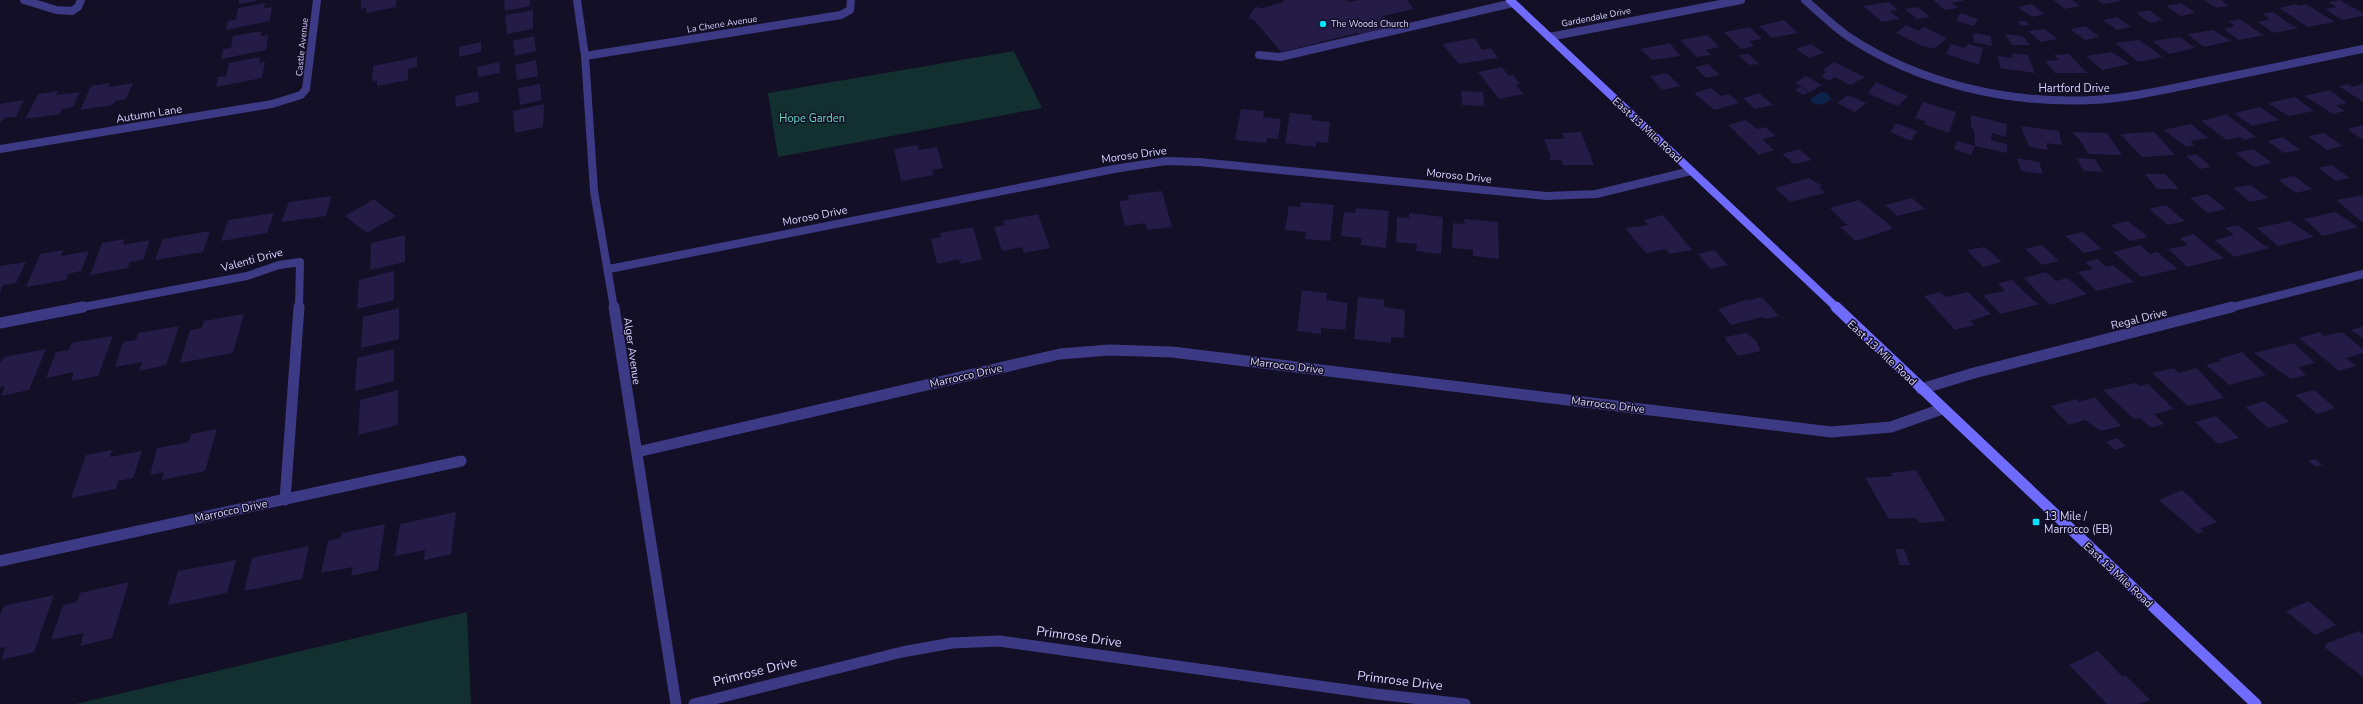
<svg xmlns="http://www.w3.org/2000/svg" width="2363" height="704" viewBox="0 0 2363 704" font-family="'Nunito Sans',sans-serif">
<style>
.green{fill:#12302f}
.water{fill:#0c2248}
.building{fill:#241b47}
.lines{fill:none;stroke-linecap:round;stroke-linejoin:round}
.lane{stroke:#3d3a85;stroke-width:8}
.street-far1{stroke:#3d3a85;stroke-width:8}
.street{stroke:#3d3a85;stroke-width:11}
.secondary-far1{stroke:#6f6bff;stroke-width:8}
.secondary{stroke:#6f6bff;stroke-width:11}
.poi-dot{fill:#00e5ff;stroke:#130f26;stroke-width:1.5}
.labels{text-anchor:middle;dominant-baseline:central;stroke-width:3;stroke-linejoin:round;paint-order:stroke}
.far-street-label{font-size:9px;fill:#d9d4ff;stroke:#130f26}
.far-poi-label{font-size:9px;fill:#d9d4ff;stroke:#130f26;text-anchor:start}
.street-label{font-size:11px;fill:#d9d4ff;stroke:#130f26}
.park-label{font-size:11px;fill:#5fe0c0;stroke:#130f26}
.poi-label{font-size:11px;fill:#d9d4ff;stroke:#130f26;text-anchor:start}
.near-street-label{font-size:13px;fill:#d9d4ff;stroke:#130f26}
</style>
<rect width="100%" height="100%" fill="#130f26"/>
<path class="green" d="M1014 51 1042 108 778 157 768 93Z
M467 612 471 704H76Z"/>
<path class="water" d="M1820 92 1827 93 1831 99 1823 105 1812 103 1811 99Z"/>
<path class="building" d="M239 0H256V1L239 4Z
M361 0H396V7L366 13V8L361 9Z
M504 0H530V6L505 11Z
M1283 0H1346L1349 2 1358 0H1407L1414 9 1383 16 1393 27 1361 35 1357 33 1281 52 1254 20 1248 18 1255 7 1263 8 1284 2Z
M1933 0H1963V1L1952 3 1958 8 1945 10Z
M2053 0H2072L2080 6 2065 9Z
M2098 0H2121V1L2103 4Z
M2204 0H2221L2229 6 2216 8Z
M2340 0 2363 13V16L2342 20 2325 9 2336 7 2328 2Z
M1889 2 1898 10 1890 11 1900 19 1882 22 1863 6Z
M265 3 264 8 272 7 270 21 226 30 228 21 236 19 238 8Z
M2181 3 2196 13 2181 16 2166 6Z
M2031 4 2045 14 2032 17 2018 7Z
M2296 4 2300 6 2306 4 2335 22 2308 27 2279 8Z
M1918 7 1930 17 1917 19 1905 9Z
M533 10V29L507 34 505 15Z
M2149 10 2163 20 2150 23 2136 13Z
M2273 12 2293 26 2299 28 2274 33 2258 22 2270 19 2262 14Z
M1960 13 1978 19 1974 26 1956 21Z
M2117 17 2131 27 2117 30 2103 20Z
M2240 19 2260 33 2264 35 2239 40 2224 29 2235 26 2228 21Z
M1784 20 1798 33 1772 38 1759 26Z
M2025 21 2030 25 2022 26 2017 22Z
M1906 25 1919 31 1924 27 1947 38 1934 49 1925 46 1924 47 1896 33Z
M2085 26 2100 37 2085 40 2070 29Z
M1750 27 1762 39 1749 41 1754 46 1741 49 1724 32Z
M2044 29 2058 39 2041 42 2028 31Z
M2213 30 2231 41 2204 47 2187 34Z
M261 31V36L268 35 266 50 221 59 223 49 231 48 233 36Z
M1973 33 1991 36 1992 46 1974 42Z
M2005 34 2023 36 2030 45H2012Z
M1708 35 1719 47 1706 50 1711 55 1697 57 1680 40Z
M534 36 536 51 515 56 513 41Z
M2179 37 2195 48 2169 54 2153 41Z
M1475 38 1482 50 1491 48 1498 58 1459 64 1442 44Z
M2139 40 2163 57 2138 62 2115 43Z
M481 42V52L459 57V47Z
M1670 43 1680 56 1652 60 1640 49Z
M1811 44 1824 53 1809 58 1796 49Z
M1951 44 1965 48 1968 44 1983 48 1979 65 1946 54Z
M2112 52 2130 64 2102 70 2086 56Z
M2011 53 2028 55 2035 73 2000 68 1998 56 2013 58Z
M1749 54 1759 64 1749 65 1738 55Z
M2069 54 2083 69 2088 73H2055L2045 61 2059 60 2054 55Z
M260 57 259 63 265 62 262 78 216 87 218 77 226 76 229 63Z
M417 57V67L408 69V80L377 86V80L372 82 373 66Z
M536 60 538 76 517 80 515 65Z
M499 62 500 73 478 77 477 67Z
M1834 62 1865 77 1850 85 1835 77 1829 81 1821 76 1826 72 1823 70Z
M1708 64 1720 75 1706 78 1695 67Z
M1502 67 1509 76 1513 75 1520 84 1516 85 1523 94 1499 99 1478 72Z
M1667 73 1680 86 1662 90 1650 76Z
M1806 76 1822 85 1810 92 1795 83Z
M1876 82 1891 89 1908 96 1898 106 1887 102 1868 93Z
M110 83 109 87 133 83 126 99 115 101 113 105 80 110 91 86Z
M540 84 542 100 520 105 518 88Z
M2349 84 2352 87 2363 84V102L2339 86Z
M1800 87 1809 92 1803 95 1795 90Z
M1711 88 1721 96 1729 94 1739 103 1714 110 1694 93Z
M2330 90 2347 103 2336 106 2345 111 2333 114 2304 96Z
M58 91 56 95 80 92 73 107 62 109 60 114 25 119 38 94Z
M478 91 479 102 456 107 455 96Z
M1461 91 1483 92 1484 106 1462 105Z
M1759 93 1773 105 1755 109 1743 98Z
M1848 95 1866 103 1855 112 1837 103Z
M2295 97 2314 111 2288 116 2268 103Z
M24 100 16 117 4 118 0 123V104Z
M1923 102 1956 112 1949 133 1924 124 1926 121 1915 118Z
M544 104 543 127 515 133 513 111Z
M2260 107 2279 120 2252 126 2234 113Z
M1241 109 1264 111 1263 117 1281 119 1278 139 1267 138 1266 143 1235 140Z
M1290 113 1312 115 1311 120 1330 122 1328 143 1316 142V147L1285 143Z
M2227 114 2230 117 2256 137 2244 140 2240 137 2227 140 2201 121Z
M1971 115 2007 124 2006 137 1992 133 1991 140 2007 144V153L1975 146 1974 130 1971 128Z
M1746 120 1757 129 1765 127 1776 136 1762 139 1774 150 1759 155 1728 125Z
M1896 123 1917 131 1911 141 1890 132Z
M2191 124 2208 138 2190 141 2195 145 2187 147 2163 130Z
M2363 125V140L2347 129Z
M2021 126 2059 131 2062 145 2046 143 2048 150 2029 147Z
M1581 132 1594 165H1563L1561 160H1550L1549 157H1551L1544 139H1564L1562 133Z
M2072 132 2107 133 2122 155 2088 154 2082 143Z
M2154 132 2175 155 2142 157 2120 134Z
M2324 133 2343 146 2327 150 2308 136Z
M2283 137 2300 150 2284 153 2267 141Z
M1957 141 1975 146 1971 155 1954 149Z
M917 145 919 150 937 147 943 168 932 170 934 175 901 181 894 149Z
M1799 149 1812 160 1794 164 1782 154Z
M2253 149 2272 163 2254 167 2235 153Z
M2197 154 2211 167 2200 169 2186 156Z
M2017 158 2039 162 2043 174 2021 171Z
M2076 158 2095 159 2103 172 2084 171Z
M2331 165 2350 178 2336 181 2318 168Z
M2145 174H2165L2179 189H2157Z
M2294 176 2312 189 2296 193 2278 180Z
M1809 178 1823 186 1819 187 1825 193 1790 202 1775 188Z
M2251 185 2268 198 2250 202 2233 188Z
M1162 191 1172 227 1147 230 1145 223 1125 226 1119 201 1129 200 1128 195Z
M2207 194 2226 209 2208 213 2190 198Z
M2363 195V223L2336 200Z
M332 196 326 216 281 222 289 202Z
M1912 198 1925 209 1897 216 1885 205Z
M374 199 396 216 367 233 345 216Z
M1859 200 1891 226 1892 229 1856 241 1840 227 1850 224H1846L1830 208Z
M1301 202 1334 205 1330 241 1305 239 1306 232 1285 230 1289 206 1300 207Z
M2166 205 2185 221 2168 225 2149 209Z
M1356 208 1389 211 1386 248 1361 245V238L1341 236 1344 212 1355 213Z
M2335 212 2358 227 2323 236 2304 219Z
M274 213 267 233 221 241 228 220Z
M1409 213 1443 217 1441 254 1416 251 1417 244 1396 242 1397 217 1409 218Z
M1038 214 1050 248 1024 253 1022 247 1002 251 994 227 1005 225 1003 221Z
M1663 215 1692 250 1670 254 1666 249 1646 253 1625 228 1648 225 1644 220Z
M1464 219 1498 222 1499 259 1473 256V250L1452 248 1453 223 1465 224Z
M2128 221 2148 237 2130 241 2111 225Z
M2290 221 2314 237 2278 246 2257 228Z
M2238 225 2262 244 2270 248 2234 257 2215 240 2234 235 2225 228Z
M973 227 982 259 961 264 959 259 937 264 931 239 941 237 940 233Z
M210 231 203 252 155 260 163 239Z
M2083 232 2102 249 2084 253 2065 236Z
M2193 234 2218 254 2224 258 2187 267 2168 249 2188 245 2180 238Z
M405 235V262L370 270 371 243Z
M124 239 123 245 150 240 143 260 130 262 128 268 90 275 102 243Z
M2042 245 2059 261 2042 265 2025 249Z
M2140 245 2150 254 2157 252 2178 269 2141 277 2113 252Z
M1985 247 2002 262 1983 267 1967 250Z
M63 250 61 256 89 251 81 271 68 274 66 280 26 287 40 254Z
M1714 250 1728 265 1710 269 1698 254Z
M2098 259 2106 267 2113 265 2134 282 2096 291 2078 272 2093 269 2085 262Z
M26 262 16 283 3 285 0 293V266Z
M394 271V300L357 309 359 280Z
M2046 272 2056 281 2067 278 2087 294 2050 305 2024 278Z
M2012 280 2034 301 2040 304 2000 314 1983 295 2005 291 1998 283Z
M1302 290 1327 293 1326 300 1348 303 1345 330 1321 328V334L1297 331Z
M1940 292 1946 297 1968 292 1991 314 1970 321 1974 325 1955 330 1924 296Z
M1358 297 1384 300V307L1405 310 1404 338 1391 337V343L1354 339Z
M1762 297 1779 316 1765 319 1763 317 1731 325 1718 309 1748 299 1750 300Z
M399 308V339L361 348 363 317Z
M244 314 233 353 180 363 190 330 202 328 204 321Z
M179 326 166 365 139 371 142 362 115 367 123 342 136 340 138 333Z
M2363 326V338L2351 330Z
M2320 332 2324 336 2342 332 2363 349V353L2346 358 2356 366 2339 371 2299 338Z
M1747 333 1756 341 1761 351 1738 356 1724 337Z
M113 336 98 376 71 381 74 372 46 378 56 352 69 350 71 343Z
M2294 343 2315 363 2298 367 2306 375 2291 379 2254 353Z
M46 349 29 390 1 396 5 386 0 387V364L4 357Z
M394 349V381L355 391 357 358Z
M2242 352 2266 375 2229 385 2206 365 2221 361 2219 359Z
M2174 368 2179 373 2197 368 2224 398 2188 406 2152 373Z
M2136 383 2139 386 2148 384 2174 409 2154 414 2164 424 2151 428 2140 418 2134 419 2103 390Z
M398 390V425L358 435 360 400Z
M2314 390 2335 408 2317 414 2295 395Z
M2095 397 2121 426 2101 431 2085 420 2069 425 2051 406 2076 399 2079 402Z
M2265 401 2290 422 2268 428 2245 407Z
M2216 416 2239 438 2218 444 2195 422Z
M217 429 205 471 162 480 164 472 150 475 157 448 189 442 191 434Z
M2117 438 2126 446 2115 450 2106 442Z
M112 450 110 457 142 451 133 478 118 481 116 489 71 498 86 455Z
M2314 459 2317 460 2322 465 2316 467 2308 461Z
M1916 470 1946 521 1919 523 1916 518 1889 519 1865 478 1892 476 1891 473Z
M2182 490 2195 501H2193L2217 522 2200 529 2203 531 2198 534 2159 500Z
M456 512 451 554 424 560 425 550 395 556 400 524Z
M385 524 378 570 351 576 353 567 321 573 328 541 341 538 342 533Z
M309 546 302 579 244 591 252 558Z
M1895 549H1904L1910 565H1900Z
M236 560 227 593 168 605 178 571Z
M129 582 112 638 80 646 84 633 51 640 63 605 77 602 80 593Z
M54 595 34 652 1 660 6 647 0 648V615L4 606Z
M2308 601 2336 625 2315 635 2286 611Z
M2359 631 2363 634V677L2324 647 2327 646 2325 644Z
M2098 651 2123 677 2126 676 2150 700 2138 704H2107L2069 665Z"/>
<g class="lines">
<path class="lane" d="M1259 55 1280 57 1513 3"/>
<path class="street-far1" d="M24 0 56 10 72 11 78 7 81 0
M577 0 585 56 594 191 614 308
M1805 0C1819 12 1833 26 1849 37 1920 84 2009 104 2093 100 2131 98 2167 89 2203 82 2257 71 2310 60 2363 49
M1549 37 1741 0
M585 56 841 15 850 10 851 0
M0 149 272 104 301 95 306 89 317 0
M609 269 1114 169 1166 161 1199 162 1546 196 1596 194 1691 171
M78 308 247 276 279 265 300 262 299 308
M2229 308 2363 274"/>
<path class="street" d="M614 307 676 704
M0 323 83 307
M1921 389 1974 373 2232 307
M637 452 1060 354 1109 350 1172 352 1831 432 1891 427 1942 409
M285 500 299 307
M0 561 461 461
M694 704 902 652 952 643 999 641 1376 694 1465 704"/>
<path class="secondary-far1" d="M1510 0 1837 308"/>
<path class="secondary" d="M1836 307 2256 704"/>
</g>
<g class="poi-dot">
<circle cx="1323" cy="24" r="4"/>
<rect x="2032" y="518" width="8" height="8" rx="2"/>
</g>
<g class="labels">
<g class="far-street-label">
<text transform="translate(1596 17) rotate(-11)">Gardendale Drive</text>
<text transform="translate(722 24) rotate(-9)">La Chene Avenue</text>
<text transform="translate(302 47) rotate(-84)">Castle Avenue</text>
</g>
<g class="far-poi-label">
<text x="1331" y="24">The Woods Church</text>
</g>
<g class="street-label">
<text x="2074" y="88">Hartford Drive</text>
<text transform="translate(149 114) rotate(-9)">Autumn Lane</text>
<text transform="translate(1647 130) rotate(43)">East 13 Mile Road</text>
<text transform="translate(1134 155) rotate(-8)">Moroso Drive</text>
<text transform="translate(1459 176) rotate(6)">Moroso Drive</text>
<text transform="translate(815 216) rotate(-11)">Moroso Drive</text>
<text transform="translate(252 260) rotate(-15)">Valenti Drive</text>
<text transform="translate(2139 319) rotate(-14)">Regal Drive</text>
<text transform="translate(632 351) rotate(82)">Alger Avenue</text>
<text transform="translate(1882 353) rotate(43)">East 13 Mile Road</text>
<text transform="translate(1287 366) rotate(7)">Marrocco Drive</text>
<text transform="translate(966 376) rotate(-13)">Marrocco Drive</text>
<text transform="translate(1608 405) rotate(7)">Marrocco Drive</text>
<text transform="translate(231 511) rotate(-12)">Marrocco Drive</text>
<text transform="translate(2118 575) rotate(43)">East 13 Mile Road</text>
</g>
<g class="park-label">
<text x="812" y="118">Hope Garden</text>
</g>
<g class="poi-label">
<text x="2044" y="516">13 Mile /<tspan x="2044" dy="13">Marrocco (EB)</tspan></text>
</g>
<g class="near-street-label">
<text transform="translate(1079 637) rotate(8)">Primrose Drive</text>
<text transform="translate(755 672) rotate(-14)">Primrose Drive</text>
<text transform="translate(1400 681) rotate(7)">Primrose Drive</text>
</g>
</g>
</svg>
